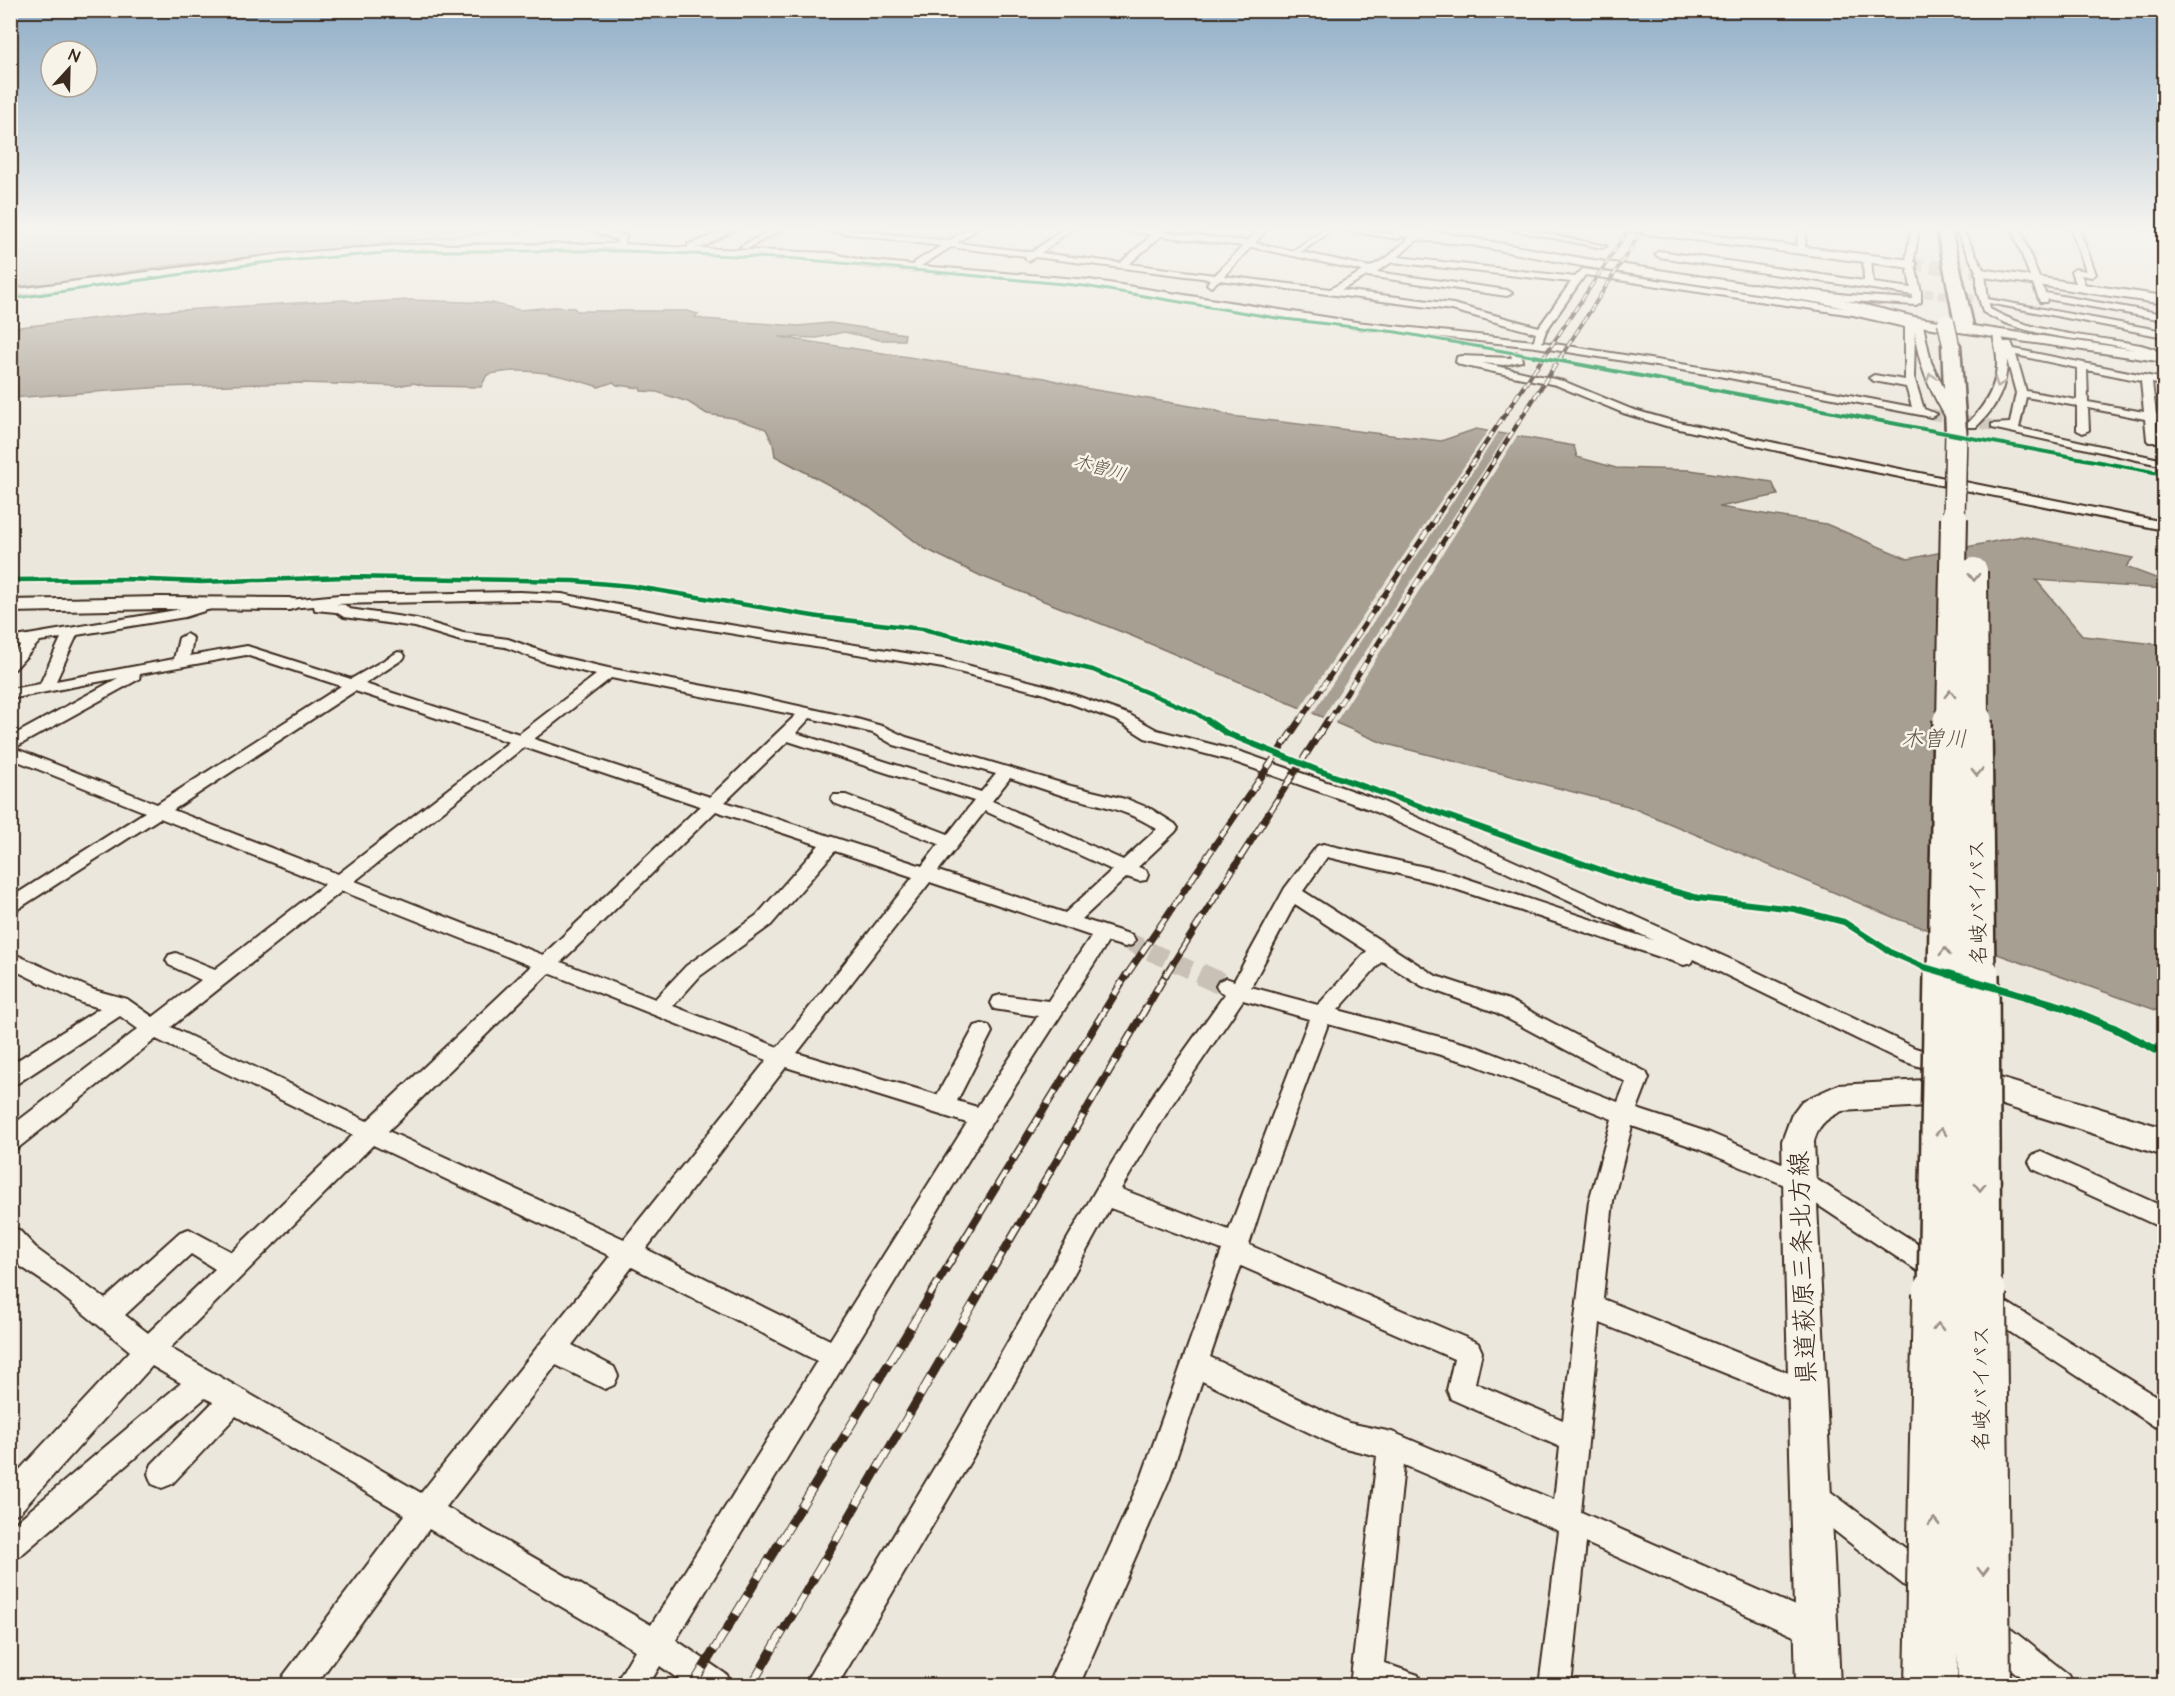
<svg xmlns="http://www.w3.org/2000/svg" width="2175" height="1696" viewBox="0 0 2175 1696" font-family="'Architects Daughter','Klee One',sans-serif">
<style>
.green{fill:#cec8bc;stroke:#84796d;stroke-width:1.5}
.water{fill:#a89f93;stroke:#7c7064;stroke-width:1.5}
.pier{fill:#ece7dc}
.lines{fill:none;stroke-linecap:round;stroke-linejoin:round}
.street-tunnel-far3{stroke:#c9c1b6;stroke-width:9;stroke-dasharray:9 4.5;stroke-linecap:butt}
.street-tunnel-far2{stroke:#c9c1b6;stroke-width:11;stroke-dasharray:11 6;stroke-linecap:butt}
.street-tunnel-far1{stroke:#c9c1b6;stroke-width:18;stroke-dasharray:18 9;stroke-linecap:butt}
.street-tunnel{stroke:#c9c1b6;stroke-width:22;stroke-dasharray:22 11;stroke-linecap:butt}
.secondary-tunnel{stroke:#c9c1b6;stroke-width:13;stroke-dasharray:13 7;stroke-linecap:butt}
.street-casing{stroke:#3b2a1e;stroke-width:4}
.secondary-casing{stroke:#3b2a1e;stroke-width:4}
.highway-casing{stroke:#3b2a1e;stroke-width:5}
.street{fill:#f7f3e8;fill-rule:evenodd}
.secondary{fill:#f7f3e8;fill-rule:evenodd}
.highway{fill:#f7f3e8;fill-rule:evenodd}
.rail-far5-casing{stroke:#3b2a1e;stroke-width:4}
.rail-far4-casing{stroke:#3b2a1e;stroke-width:4.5}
.rail-far3-casing{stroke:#3b2a1e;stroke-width:5}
.rail-far2-casing{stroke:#3b2a1e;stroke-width:7}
.rail-far1-casing{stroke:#3b2a1e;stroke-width:8}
.rail-casing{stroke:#3b2a1e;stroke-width:9}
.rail-far5{stroke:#f7f3e8;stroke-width:2;stroke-dasharray:7;stroke-linecap:butt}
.rail-far4{stroke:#f7f3e8;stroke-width:3;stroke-dasharray:8;stroke-linecap:butt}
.rail-far3{stroke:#f7f3e8;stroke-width:4;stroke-dasharray:10;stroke-linecap:butt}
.rail-far2{stroke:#f7f3e8;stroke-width:4.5;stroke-dasharray:14;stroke-linecap:butt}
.rail-far1{stroke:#f7f3e8;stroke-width:5;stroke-dasharray:16;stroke-linecap:butt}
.rail{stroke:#f7f3e8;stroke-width:7;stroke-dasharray:21;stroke-linecap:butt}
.highway-bridge-far5-casing{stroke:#3b2a1e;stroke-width:19;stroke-linecap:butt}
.highway-bridge-far4-casing{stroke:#3b2a1e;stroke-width:24;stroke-linecap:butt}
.highway-bridge-far3-casing{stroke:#3b2a1e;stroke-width:30;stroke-linecap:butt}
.highway-bridge-far2-casing{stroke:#3b2a1e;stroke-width:38;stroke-linecap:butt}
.highway-bridge-far1-casing{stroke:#3b2a1e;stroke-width:46;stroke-linecap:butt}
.highway-bridge-casing{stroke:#3b2a1e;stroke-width:56;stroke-linecap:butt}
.highway-bridge-far5{stroke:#f7f3e8;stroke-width:16}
.highway-bridge-far4{stroke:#f7f3e8;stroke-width:21}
.highway-bridge-far3{stroke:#f7f3e8;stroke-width:26}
.highway-bridge-far2{stroke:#f7f3e8;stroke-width:33}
.highway-bridge-far1{stroke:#f7f3e8;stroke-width:41}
.highway-bridge{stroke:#f7f3e8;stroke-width:52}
.cycleway-far4-casing{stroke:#f7f3e8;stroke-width:5}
.cycleway-far3-casing{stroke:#f7f3e8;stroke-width:6}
.cycleway-far2-casing{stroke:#f7f3e8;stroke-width:8}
.cycleway-far1-casing{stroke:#f7f3e8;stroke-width:10}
.cycleway-casing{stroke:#f7f3e8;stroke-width:11}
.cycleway-far4{stroke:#00873e;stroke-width:3}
.cycleway-far3{stroke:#00873e;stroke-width:4}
.cycleway-far2{stroke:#00873e;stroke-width:4.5}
.cycleway-far1{stroke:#00873e;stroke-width:6}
.cycleway{stroke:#00873e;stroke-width:8}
.oneway{stroke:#998e83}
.labels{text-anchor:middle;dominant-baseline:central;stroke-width:5;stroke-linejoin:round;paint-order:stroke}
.far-water-label{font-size:18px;font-style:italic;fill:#615347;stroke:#f7f3e8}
.street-label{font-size:21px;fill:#3b2a1e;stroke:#f7f3e8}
.water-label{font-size:22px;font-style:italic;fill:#615347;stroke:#f7f3e8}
.near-street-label{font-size:26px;fill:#3b2a1e;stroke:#f7f3e8}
</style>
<rect width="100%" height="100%" fill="#ece7dc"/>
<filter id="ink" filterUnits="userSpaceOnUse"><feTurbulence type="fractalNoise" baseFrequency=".0167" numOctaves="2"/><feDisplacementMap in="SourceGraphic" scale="12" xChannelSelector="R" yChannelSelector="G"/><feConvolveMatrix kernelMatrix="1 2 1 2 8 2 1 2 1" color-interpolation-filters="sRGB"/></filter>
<g filter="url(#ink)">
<path class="green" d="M25 229H538L524 233 497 232 166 266 62 282 11 287V234Z"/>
<path class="water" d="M345 300 356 303 410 300 492 303 519 310 555 307 574 308 577 311H687L698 314 695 317 703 319 798 326 830 323 905 334 904 340H880L844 332 817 338 779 337 1045 378 1084 388 1214 410 1231 416 1441 441 1476 429 1574 446 1577 457 1616 468 1690 470 1772 482 1778 495 1719 507 1826 524 1908 559 2021 536 2133 558 2126 567 2164 581V589L2036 580 2083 636 2164 645V1013L1895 918 1628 806 1383 743 1132 636 981 576 924 548 870 507 775 456 773 444 766 429 733 418 707 414 688 402 657 392 641 391 640 388 617 385 613 382 599 387C562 375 526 365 487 375L481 387 426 386 413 383 398 386 301 383 164 387 11 398V328L150 312Z"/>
<path class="pier" d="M1490 428 1500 430 1311 716 1299 710Z
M1509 431 1519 433 1334 725 1321 720Z"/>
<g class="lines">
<path class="street-tunnel-far3" d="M1911 291 1991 301"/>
<path class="street-tunnel-far2" d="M1931 414 1996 426"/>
<path class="street-tunnel-far1" d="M1125 940 1204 976"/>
<path class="street-tunnel" d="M1200 974 1226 986"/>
<path class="secondary-tunnel" d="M1911 264 1981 273"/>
<defs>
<path id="street" d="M589 229H601L626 236 624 244 688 248V244C705 241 719 229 736 229L703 247 694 248 830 253 862 260 914 265 915 262 941 246 829 231 825 229H848L948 241 968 229H977L957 243 1032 252 1063 229H1072L1041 253 1120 263 1152 235 1118 229H1168L1166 232 1247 241 1259 229H1267L1255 243 1293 251 1325 229H1334L1301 252 1370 267 1388 257 1409 238 1401 236 1398 239 1336 229H1357L1395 234 1381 229 1475 241 1479 243 1475 245 1417 240 1398 257 1575 277 1583 269 1851 309 1858 304 1863 307 1860 311 1914 323 1916 320H1922L1931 362 1962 425 1956 428 1952 427C1934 399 1917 365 1915 331L1914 377 1924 409 1937 414 1931 417 1719 376 1536 347 1356 328 1089 286 862 266 830 259H785L615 248 404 251 283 260 10 296V290L283 254 404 245 614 244 618 241ZM1161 236 1243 246 1215 275 1129 264ZM951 247 1026 256 1025 258 1029 261 1035 257 1210 279 1207 284 1211 287 1219 280 1452 310 1536 333 1534 341 1356 322 1089 280 921 266ZM1251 247 1363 271 1330 289 1224 276ZM1392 262 1571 282 1539 327 1453 304 1341 290 1367 276 1507 296 1512 293 1507 290 1376 272ZM1585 275 1853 315 1905 327V380L1874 375 1869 378 1874 381 1906 387 1912 407 1719 370 1542 342 1546 331Z
M773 229H783L747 249 740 247Z
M1508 229H1525L1606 246 1602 248Z
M1798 229H1806L1805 250 1801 253 1797 250Z
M1911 229H1919L1914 260 1921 292V302L1916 305 1849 301 1756 289 1752 286 1753 284 1849 295 1912 299 1913 295 1659 257 1655 254 1659 251 1864 281 1863 258 1867 255 1871 258 1873 283 1911 288 1906 260Z
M1955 229H1963L1985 273 1988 299 2164 331V337L1989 303 1990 309C2035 335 2091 335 2141 345L2154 349 2164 356 2159 359C2153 357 2148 353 2142 352 2089 336 2031 341 1983 312L1977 291V273Z
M2012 229H2020L2045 293 2164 314V320L2047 299 2046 302H2040Z
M2071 229H2079L2096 274 2092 277 2081 275 2086 287 2082 290 2078 287 2071 272 2075 269 2086 271Z
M2143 229H2164V233Z
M1994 331H2000L2004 342H2011L2014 349 2164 379V385L2152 383 2156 414 2164 416V422L2156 421 2157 442H2149L2147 440 2145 419 2088 408 2089 430 2083 433 2077 430V406L2026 397 2019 428 2164 460V466L1992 428V424L2010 423 2016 393 2007 360C2007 388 1996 408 1976 427H1968V423C1986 405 1998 385 1997 359 1997 350 1992 339 1994 331ZM2016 355 2077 368V400L2026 391ZM2087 370 2141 381 2144 412 2088 402Z
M1516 352 1521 355 1522 361 1504 365 1482 363 1563 381 1631 409 1669 420 1855 460 2164 522V530L1855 468 1666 426 1623 413 1556 385 1461 365 1456 362 1457 357 1461 356 1512 358 1511 355Z
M520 592 562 594 680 617 943 659 1052 687 1130 715 1157 730 1241 752 1381 801 1732 960 1915 1048 1953 1060 1956 1066 1953 1072 1945 1075 1900 1060 1693 959 1691 963 1684 965 1437 883 1327 857 1303 891 1436 976 1509 1000 1646 1072 1649 1078 1637 1109 1710 1133 1808 1174 1948 1263 1951 1271 1948 1279 1939 1283 1930 1279 1792 1188 1696 1148 1632 1126 1613 1201 1603 1299 1816 1384 1820 1393 1816 1402 1807 1406 1600 1323 1581 1512 1827 1620 1831 1631 1827 1642 1816 1646 1586 1543 1571 1686H1539L1559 1531 1404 1465 1384 1663 1418 1675 1423 1686H1350L1377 1456 1337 1446 1202 1381 1169 1480 1079 1686H1047L1142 1476 1222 1250 1110 1208 977 1450 837 1686H803L957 1430 1098 1186 1155 1092 1225 994 1219 991 1216 986 1219 981 1226 978 1234 981 1285 888 1317 846 1323 844 1447 872 1653 940 1369 809 1229 760 1145 738 1118 721 1042 693 943 668 680 625 562 602 520 600 336 604 345 605 349 609 417 619 463 633 508 639 552 655 608 668 736 692 857 719 885 727 906 737 1071 786 1129 800 1151 809 1175 824 1178 828 1175 832 1138 867 1146 870 1148 875 1146 880 1139 881 1127 877 1082 919 1132 935 1135 940 1132 945 1125 947 1108 942 990 1125 676 1640 727 1675 732 1686H688L660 1666 648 1686H614L635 1650 429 1529 315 1686H279L284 1675 405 1515 236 1416 172 1484 162 1488 152 1484 148 1474 152 1464 213 1402 205 1398 20 1556 10 1560V1527L181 1383 152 1366 20 1512 10 1516V1480L130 1351 50 1286 20 1266 10 1256V1227L19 1230 38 1250 105 1299 180 1232 189 1229 232 1252 353 1135 156 1039 18 1148 10 1151V1127L138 1029 120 1016 18 1083 10 1086V1065L100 1008 82 1003 10 968V952L94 990 127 999 153 1017 201 980 169 965 166 960 169 955 176 953 215 969 325 884 160 818 10 914V898L145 812 10 758V737L118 678 10 699V689L40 684 61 638 40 641 15 669 10 670V656L21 645 10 646V638L182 609 212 600 219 604 217 607 185 617 77 635 56 681 174 659 179 638 186 634 193 638 190 656 247 646 351 679 398 652 403 653 405 656 403 659 365 684 519 734 596 675 542 661 505 647 461 641 415 627 344 617 336 612 315 610 314 606 289 608 282 604 289 600 339 595ZM246 655 341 686 157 804 14 748 139 679 140 674ZM611 678 796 715 710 797 534 739ZM355 691 509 742 338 874 173 810ZM810 718 873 733 894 745 996 774 981 792 796 733ZM788 741 974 801 948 834 846 795H834L831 799 834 803 939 844 922 866 725 802ZM524 747 700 806 543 955 355 881ZM1010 778C1028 784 1046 790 1064 796 1099 805 1126 809 1157 829L1123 860 992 801ZM716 811 819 845 757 915 686 966 655 999 561 962ZM985 811 1112 870 1065 913 938 871ZM835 851 913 877 778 1047 673 1006 700 976 771 925ZM930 882 1091 936 1048 1001 1001 995 994 997 991 1003 994 1009 1038 1016 977 1107 957 1101 992 1032 989 1026 982 1024 975 1026 937 1095 797 1053ZM342 891 531 966 367 1121 171 1027ZM1295 904 1367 951 1318 1005 1251 987ZM1382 961 1422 986 1495 1012 1626 1082 1618 1102 1474 1046 1338 1010ZM549 973 767 1060 624 1239 388 1131ZM1243 1000 1309 1019 1229 1230 1121 1189 1171 1106ZM1328 1024 1470 1063 1612 1119 1589 1201 1563 1420 1475 1383 1482 1352 1478 1343 1249 1245 1267 1189ZM786 1067 967 1123 830 1340 646 1249ZM373 1145 610 1256 421 1493 170 1348ZM191 1254 215 1269 148 1333 125 1315ZM1241 1266 1454 1359 1447 1390 1451 1399 1560 1447 1554 1500 1392 1432 1349 1423 1210 1357ZM632 1267 817 1361 651 1625 446 1507 556 1365 605 1389 614 1385 618 1376 614 1367 572 1345Z
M2041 1152 2164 1207V1229L2033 1169 2029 1162 2033 1155Z
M1987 1290 2164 1401V1429L2154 1426 1978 1311 1974 1302 1978 1293Z
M1813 1482 1823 1486 1937 1572 1941 1583 1937 1594 1926 1598 1915 1594 1803 1506 1799 1496 1803 1486Z
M1991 1618 2002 1622 2069 1675 2074 1686H2032L1980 1644 1976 1633 1980 1622Z"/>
<path id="secondary" d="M1396 229H1421L1587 259 1827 296 1919 318 2164 354V362L1919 326 1827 304 1587 267 1402 232Z
M1626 229H1659L1911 260 1917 264 1911 268 1632 232Z
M1981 269 2164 296V304L1977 276 1975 273 1977 270Z
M160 597 289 598 296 600 299 604 296 608 289 610 160 609 10 612V600Z
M1993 1076 2164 1128V1156L1993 1102 1842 1111C1826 1119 1819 1124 1814 1141L1840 1686H1796L1782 1141 1792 1114 1802 1101 1838 1085Z"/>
<path id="highway" d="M1937 229H1951L1973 325 1970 329H1958L1955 325Z
M1951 340 1957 341 1960 345 1966 432 1963 436 1956 438 1949 436 1946 432 1942 345 1945 341Z"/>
</defs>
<use href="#street" class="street-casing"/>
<use href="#secondary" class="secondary-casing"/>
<use href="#highway" class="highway-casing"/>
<use href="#street" class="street"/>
<use href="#secondary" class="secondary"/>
<use href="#highway" class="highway"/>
<defs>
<path id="rail-far5" d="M10 230 15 229
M1543 358 1629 229
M1560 358 1643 229"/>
<path id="rail-far4" d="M1435 519 1544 356
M1457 519 1561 356"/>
<path id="rail-far3" d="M1299 722 1436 518
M1328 722 1458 518"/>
<path id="rail-far2" d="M1126 976 1300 720
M1165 976 1328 720"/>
<path id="rail-far1" d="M930 1295 1127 974
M978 1295 1166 974"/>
<path id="rail" d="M692 1686 931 1294
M751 1686 979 1294"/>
</defs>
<use href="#rail-far5" class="rail-far5-casing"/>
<use href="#rail-far4" class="rail-far4-casing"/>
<use href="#rail-far3" class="rail-far3-casing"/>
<use href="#rail-far2" class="rail-far2-casing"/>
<use href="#rail-far1" class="rail-far1-casing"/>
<use href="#rail" class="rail-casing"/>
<use href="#rail-far5" class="rail-far5"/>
<use href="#rail-far4" class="rail-far4"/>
<use href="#rail-far3" class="rail-far3"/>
<use href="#rail-far2" class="rail-far2"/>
<use href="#rail-far1" class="rail-far1"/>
<use href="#rail" class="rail"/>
<defs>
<path id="highway-bridge-far5" d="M1946 322 1951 345"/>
<path id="highway-bridge-far4" d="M1954 519 1956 432"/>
<path id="highway-bridge-far3" d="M1974 571 1975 722
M1950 722 1954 518"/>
<path id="highway-bridge-far2" d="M1975 720 1978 976
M1945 976 1950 720"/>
<path id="highway-bridge-far1" d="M1978 974 1980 1295
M1939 1295 1945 974"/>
<path id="highway-bridge" d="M1980 1294 1984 1686
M1931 1686 1939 1294"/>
</defs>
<use href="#highway-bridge-far5" class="highway-bridge-far5-casing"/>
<use href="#highway-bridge-far4" class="highway-bridge-far4-casing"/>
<use href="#highway-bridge-far3" class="highway-bridge-far3-casing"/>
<use href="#highway-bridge-far2" class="highway-bridge-far2-casing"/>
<use href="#highway-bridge-far1" class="highway-bridge-far1-casing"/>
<use href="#highway-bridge" class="highway-bridge-casing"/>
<use href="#highway-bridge-far5" class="highway-bridge-far5"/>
<use href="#highway-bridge-far4" class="highway-bridge-far4"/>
<use href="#highway-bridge-far3" class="highway-bridge-far3"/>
<use href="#highway-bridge-far2" class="highway-bridge-far2"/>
<use href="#highway-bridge-far1" class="highway-bridge-far1"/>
<use href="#highway-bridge" class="highway-bridge"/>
<defs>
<path id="cycleway-far4" d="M10 299 260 263 410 251H626L798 259 1084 286 1276 318 1396 332 1542 358"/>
<path id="cycleway-far3" d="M1534 356 2164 474"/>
<path id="cycleway-far2" d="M10 580 126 579 201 582 346 577 574 581 631 586 819 617 923 629 1093 670 1196 713 1209 722"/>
<path id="cycleway-far1" d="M1207 720 1226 733 1317 770 1615 875 1698 898 1794 909 1844 922 1892 953 1924 967 1955 976"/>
<path id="cycleway" d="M1949 974 2063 1007 2114 1028 2164 1054"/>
</defs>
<use href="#cycleway-far4" class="cycleway-far4-casing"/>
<use href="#cycleway-far3" class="cycleway-far3-casing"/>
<use href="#cycleway-far2" class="cycleway-far2-casing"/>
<use href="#cycleway-far1" class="cycleway-far1-casing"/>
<use href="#cycleway" class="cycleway-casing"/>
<use href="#cycleway-far4" class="cycleway-far4"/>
<use href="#cycleway-far3" class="cycleway-far3"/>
<use href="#cycleway-far2" class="cycleway-far2"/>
<use href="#cycleway-far1" class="cycleway-far1"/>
<use href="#cycleway" class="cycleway"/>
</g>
<defs><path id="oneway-chevron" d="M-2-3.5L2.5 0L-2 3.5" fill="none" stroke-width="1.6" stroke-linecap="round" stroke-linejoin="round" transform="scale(1.5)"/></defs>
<g class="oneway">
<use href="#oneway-chevron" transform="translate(1931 377) rotate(-108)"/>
<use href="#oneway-chevron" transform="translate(1999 383) rotate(108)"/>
<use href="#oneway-chevron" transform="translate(1974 577) rotate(89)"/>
<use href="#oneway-chevron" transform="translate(1950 694) rotate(-89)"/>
<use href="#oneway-chevron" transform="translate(1977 772) rotate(89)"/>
<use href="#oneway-chevron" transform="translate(1945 952) rotate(-89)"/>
<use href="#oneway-chevron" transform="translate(1941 1132) rotate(-89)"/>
<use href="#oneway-chevron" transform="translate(1980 1187) rotate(90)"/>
<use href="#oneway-chevron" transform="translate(1938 1327) rotate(-89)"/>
<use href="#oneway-chevron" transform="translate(1934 1522) rotate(-89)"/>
<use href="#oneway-chevron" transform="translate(1983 1571) rotate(90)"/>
</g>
</g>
<linearGradient id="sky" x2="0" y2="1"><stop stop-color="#8eacc6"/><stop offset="0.49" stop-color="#f6f4ef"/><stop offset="1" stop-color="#f6f4ef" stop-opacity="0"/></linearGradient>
<rect width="2175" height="466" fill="url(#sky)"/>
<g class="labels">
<g class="far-water-label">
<text transform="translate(1100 468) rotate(16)">木曽川</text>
</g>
<g class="street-label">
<text transform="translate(1978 902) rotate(-91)">名岐バイパス</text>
<text transform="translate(1981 1388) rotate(-90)">名岐バイパス</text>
</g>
<g class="water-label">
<text x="1934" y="739">木曽川</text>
</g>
<g class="near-street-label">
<text transform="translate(1803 1268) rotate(-92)">県道萩原三条北方線</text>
</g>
</g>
<rect width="2175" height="1696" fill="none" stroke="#f7f3e8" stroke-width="36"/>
<rect x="18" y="18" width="2139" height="1660" fill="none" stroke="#3b2a1e" stroke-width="2" filter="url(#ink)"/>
<g transform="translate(69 69) rotate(22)"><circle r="28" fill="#f7f3e8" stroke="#aca397" stroke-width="1.5"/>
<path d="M0-4.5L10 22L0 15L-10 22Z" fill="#3b2a1e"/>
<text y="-9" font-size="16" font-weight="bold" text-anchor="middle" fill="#3b2a1e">N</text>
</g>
</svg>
